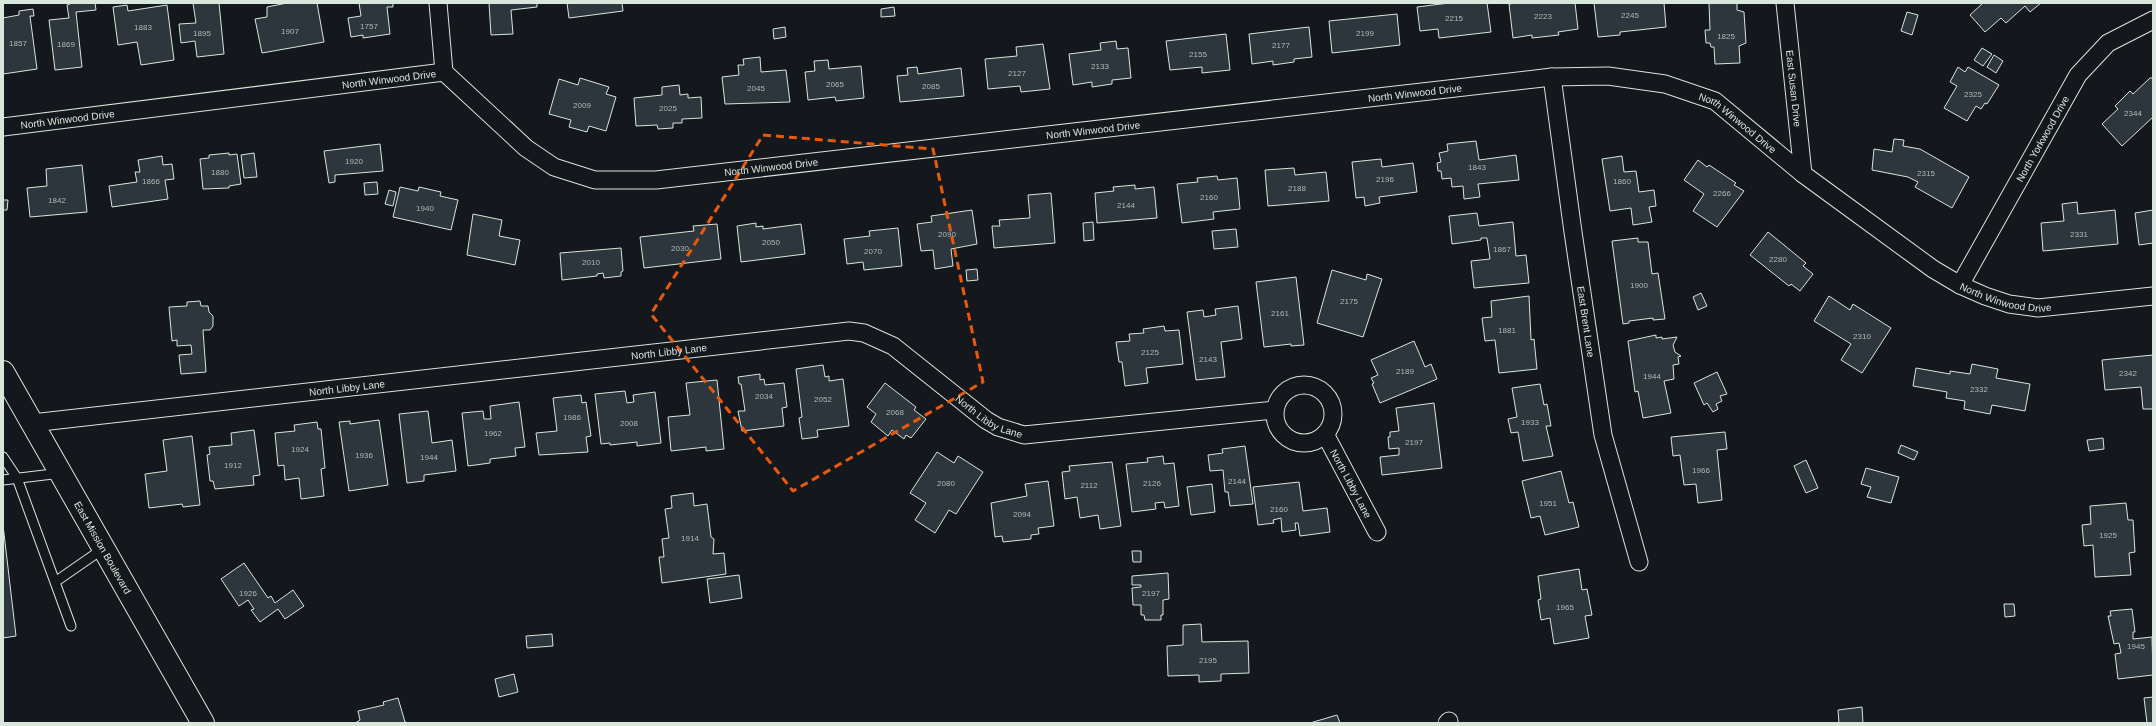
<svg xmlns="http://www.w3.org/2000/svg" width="2156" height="726" viewBox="0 0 2156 726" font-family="Arial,sans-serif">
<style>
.building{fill:#2c363c;stroke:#d8e6dc}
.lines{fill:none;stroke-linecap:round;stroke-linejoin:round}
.lane-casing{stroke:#d8e6dc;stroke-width:11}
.street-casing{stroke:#d8e6dc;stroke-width:19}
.secondary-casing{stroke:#d8e6dc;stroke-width:24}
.lane{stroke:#14181c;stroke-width:9}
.street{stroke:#14181c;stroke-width:17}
.secondary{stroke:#14181c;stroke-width:22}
.marked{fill:none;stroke:#e8590c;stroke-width:3;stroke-dasharray:8 5;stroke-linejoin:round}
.labels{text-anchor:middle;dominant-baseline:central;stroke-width:3;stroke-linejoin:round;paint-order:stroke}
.number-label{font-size:8px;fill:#adbab4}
.street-label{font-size:10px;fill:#d8e6dc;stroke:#14181c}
</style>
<rect width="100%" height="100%" fill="#14181c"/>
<path class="building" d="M72 3H95L96 10 76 12 82 67 55 70 49 20 69 18 67 5Z
M193 3H219L224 54 197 57 195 41 181 43 179 24 196 23Z
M287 3H317L324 42 262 53 255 19 267 17V7Z
M359 3H393V7H387L390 34 363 38V35L351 37 348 18 361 16Z
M489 3H537V7L511 10 513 34 491 35Z
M567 3H622L623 11 569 18Z
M1449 3H1487L1491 32 1439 38 1438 29 1420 31 1417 7Z
M1516 3H1575L1578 29 1558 32 1559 35 1532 38V35L1513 38 1509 4Z
M1594 3H1664L1666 27 1620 32V35L1598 37Z
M1709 3H1737V10L1744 12 1746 43 1739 46 1740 63 1715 64 1714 47H1711L1710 43H1706L1705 30H1710Z
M1983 3H2041L2030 12 2025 6 2006 23 2001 18 1985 32 1970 15Z
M127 5 128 11 167 5 174 60 141 65 137 42 118 45 113 7Z
M894 7 895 16 881 17V9Z
M33 9 34 16H30L37 69 3 74V18L19 15V11Z
M1907 12 1918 15 1912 35 1901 31Z
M1397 14 1400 45 1332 53 1329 21Z
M785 27 786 37 774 39 773 29Z
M1309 27 1312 57 1294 59V62L1273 65V61L1252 64 1249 34Z
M1226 34 1230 70 1202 73V67L1170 70 1166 41Z
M1116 41 1117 49 1128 48 1131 78 1112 80V84L1092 87V82L1073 85 1069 54 1101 50 1100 43Z
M1043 44 1050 89 1021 92 1020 86 988 89 985 59 1017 56 1016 47Z
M1982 48 1992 54 1983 66 1974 60Z
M1994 55 2003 61 1996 73 1987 67Z
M760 57 761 72 786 70 790 102 725 104 722 77 739 75 738 65H744L743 59Z
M828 60 829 69 861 66 864 98 836 101 835 97 808 100 805 72 815 71 814 61Z
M917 67 918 74 961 68 964 96 900 102 897 76 908 75 907 68Z
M1958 67 1965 72 1968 67 1999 85 1987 104 1985 103 1981 109 1976 106 1967 121 1944 108 1957 86 1950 82Z
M580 78 609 87 606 94 616 97 606 131 589 126 587 132 569 127 571 120 549 114 559 79 578 85Z
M2150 78H2153V117L2122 146 2102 124 2118 109 2115 106 2130 91 2133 94Z
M679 85 680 95 688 94V98L701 97 702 118 682 119V123H673V128L658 129 657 125 636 126 634 98 662 95V87Z
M1894 139 1904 140 1903 146 1920 149 1969 177 1952 208 1915 187 1918 182 1908 177 1872 170 1874 149 1892 152Z
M1476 141 1479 160 1516 155 1519 180 1478 184 1480 197 1464 199 1463 186 1452 187 1451 178 1442 179 1441 171H1438L1437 163 1441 162 1439 153 1448 151 1447 144Z
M380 144 383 171 335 175V182L329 183 324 151Z
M229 153V155L237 154 241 184 229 186V188L203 189 200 159 209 158V155Z
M254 153 257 177 244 178 241 155Z
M162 156 163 165 172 164 174 179 165 180 168 199 112 207 109 186 137 182 135 172H140L138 160Z
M1622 156 1624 172 1636 171 1639 192 1654 190 1656 206 1649 207 1652 222 1633 225 1631 208 1610 211 1602 159Z
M1381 159 1382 167 1413 163 1417 192 1379 197 1380 203 1365 206 1364 197 1356 198 1352 162Z
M1698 160 1707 167 1709 165 1736 183 1734 185 1744 191 1717 227 1693 211 1704 194 1684 180Z
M82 165 87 212 30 217 27 188 47 186 46 169Z
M1294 168 1295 175 1326 172 1329 201 1268 206 1265 170Z
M1217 176 1218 180 1237 178 1240 209 1213 212 1214 219 1182 223 1177 184 1198 182 1197 178Z
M377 182 378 194 365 195 364 183Z
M1135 185V189L1154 187 1157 218 1097 223 1095 193 1114 191 1113 187Z
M400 187 418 191 419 187 441 192 440 196 458 200 451 230 393 217Z
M389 190 396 192 393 206 385 204Z
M1051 193 1055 243 994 248 992 226H1000L999 220 1030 218 1028 195Z
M3 200H8L7 210H3Z
M2077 202 2078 214 2115 210 2118 244 2043 251 2041 223 2064 221 2062 204Z
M972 210 977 244 951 249 953 266 935 269 933 250 921 251 917 224 932 222 931 216Z
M2153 210V243L2139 245 2135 213Z
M1477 213 1479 226 1513 222 1516 256 1526 255 1529 283 1474 288 1471 261 1490 259 1487 238H1481V240L1452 244 1449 216Z
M473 214 502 220 499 236 520 240 515 265 467 255Z
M1093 222 1094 240 1084 241 1083 223Z
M756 223V227L763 226V229L801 224 805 254 741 262 737 226Z
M717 224 721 259 644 268 640 237 694 231 693 226Z
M898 228 902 266 864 270 863 262 847 264 844 239 870 236 869 231Z
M1236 229 1238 247 1214 249 1212 231Z
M1768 232 1806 263 1803 266 1813 274 1800 291 1791 284 1789 286 1750 255Z
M1638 238V242H1648L1652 274 1658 273 1665 319 1653 320V318L1629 321V323L1623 324 1612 241Z
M621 248 623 271 621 272V276L604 278 603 273 597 274V276L562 280 560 253Z
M977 269 978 280 967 281 966 270Z
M1332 270 1366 280 1367 274 1382 279 1363 337 1317 323Z
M1296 277 1304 345 1291 346V344L1264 347 1256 282Z
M1701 293 1707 306 1698 310 1693 297Z
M1529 296 1531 340 1534 339 1537 369 1499 373 1495 340 1485 341 1482 318 1492 317 1491 301Z
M1829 296 1850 310 1853 304 1891 328 1862 373 1841 360 1851 344 1814 321Z
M200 301 201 306H208L209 312 213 316V326L210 330H203L206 372 181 374 179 355 192 354 191 345 177 346V340L172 341 169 307 187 306V302Z
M1238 306 1242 339 1221 342 1225 377 1196 380 1187 312 1203 310 1204 317 1216 315 1215 309Z
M1164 326 1165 331 1179 330 1183 364 1146 368 1148 383 1125 386 1122 362H1119L1116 342 1130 341 1129 334 1144 333 1143 329Z
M1656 335V338L1662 337V339L1677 337 1673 345 1675 352 1681 356 1678 357 1679 364 1673 365 1674 379 1664 381 1671 413 1643 418 1638 391 1635 392 1628 341Z
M1414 341 1425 367 1431 364 1437 379 1380 403 1372 384 1374 383 1371 378 1378 375 1371 360Z
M2153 355V409H2143L2141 387 2105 390 2102 360Z
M1972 364 1998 369 1996 378 2030 384 2025 411 1992 405 1990 414 1964 409 1965 401 1946 398 1947 392 1913 386 1916 368 1950 374V371L1970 374Z
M823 365 825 377 829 376V381L843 379 849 426 817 430 818 437 802 439 799 418 802 417 796 369Z
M1717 372 1727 394 1720 396 1722 401 1716 404 1718 409 1713 412 1707 403 1704 405 1694 383Z
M760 374V380L764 379 765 385 784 383 787 407 782 408 784 426 742 431 738 411H745L741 384H739L738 377Z
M717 380 724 449 706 451V447L671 451 668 417 690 415 686 383Z
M885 383 916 407 914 410 926 419 911 438 906 435 904 439 892 430 888 436 871 422 876 414 867 407Z
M1540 384 1544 405 1547 404 1551 426H1546L1553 456 1523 461 1518 432 1511 433 1508 419 1517 417 1512 388Z
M625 391 627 403 634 402 633 395 655 392 661 443 637 446V442L610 445V443L601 444 595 394Z
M581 395 582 403 586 402 591 436 586 437 588 452 539 455 536 433 557 431 553 398Z
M519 402 525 447 515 448 516 456 490 459V463L468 466 462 413 483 411 484 419H491L490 406Z
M1434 403 1442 468 1382 475 1380 457 1399 455V448L1389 449 1388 437H1390V432L1399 431 1396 408Z
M428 411 432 443 452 440 456 471 424 475V481L407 483 399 414Z
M379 420 388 485 349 491 339 422 350 421V424Z
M317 422 318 429H321L325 468 321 469 324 496 301 499 299 478 285 480 284 465 278 466 275 433 295 431 294 425Z
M254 430 260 475 253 476 254 485 215 489 213 481H210L207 455 210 454 209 447 232 445 231 433Z
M1725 432 1727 449 1717 450 1722 500 1698 503 1696 484 1684 485 1680 455 1673 456 1671 437Z
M192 436 200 505 183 507 182 504 149 508 145 474 167 471 163 440Z
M2103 438 2104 449 2089 451 2087 440Z
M1901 445 1918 452 1914 460 1898 453Z
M1245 446 1253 504 1230 506 1228 492H1225L1223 470 1210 471 1208 455 1223 453 1222 449Z
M937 452 954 463 958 456 983 472 956 514 949 510 935 533 915 520 926 503 910 493Z
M1163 456 1164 464 1174 463 1179 506 1165 508 1164 502 1155 503 1156 509 1132 512 1126 464 1148 462 1147 458Z
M1806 460 1818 488 1806 493 1794 466Z
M1112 462 1121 526 1100 529 1098 515 1080 518 1077 497 1065 499 1062 472 1070 471 1069 466Z
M1866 468 1899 477 1891 503 1867 497 1871 487 1861 484Z
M1561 471 1569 503 1573 502 1579 527 1545 535 1540 516 1531 518 1522 481Z
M1048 481 1054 526 1038 528 1039 534 1031 535V539L1003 542 1002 536 995 537 991 503 1027 496 1025 484Z
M1299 482 1303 511 1327 508 1330 532 1300 536 1298 523H1295L1296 530 1282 532 1281 518 1273 520 1274 523 1258 525 1253 487Z
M1212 484 1215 512 1191 515 1187 487Z
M693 493 694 506 707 504 711 537 714 539 713 554 724 553 726 574 662 583 659 557H664L662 539 669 538 665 509 672 508 671 496Z
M2126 503 2128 520H2133L2135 552 2129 553 2131 575 2095 577 2093 545 2084 546 2082 525 2091 524 2090 506Z
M3 525 16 636 3 638Z
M1132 551H1141V562H1133Z
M244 563 268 598 271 596 275 603 293 590 304 606 285 619 278 609 260 622 251 610 254 609 248 600 239 606 221 579Z
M1579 569 1582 590 1587 589 1592 615 1585 616 1589 638 1554 644 1550 618 1541 620 1538 600 1541 599 1538 576Z
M1168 573 1169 599 1163 600V615H1161V620H1145L1144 615H1141V605H1133L1132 588 1141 587V585H1132V576Z
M739 575 742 598 710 603 707 579Z
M2004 604H2014L2015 616 2005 617Z
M2132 609 2135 632H2133V639L2152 637 2153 675 2118 679 2115 654 2121 653 2119 643 2114 644 2108 616H2111L2110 611Z
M1201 624 1202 642 1248 641 1249 673 1221 674V681L1199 682V675L1168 676 1167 646 1183 645V625Z
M552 634 553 646 527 648 526 636Z
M514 674 518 692 499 697 495 679Z
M2153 697V723H2147L2144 698Z
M398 698 405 722 409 723H355L360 720 358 711 384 705 383 702Z
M1862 707 1863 723H1839L1838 710Z
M1337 715 1340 723H1310Z"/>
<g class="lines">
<defs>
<path id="lane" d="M3 457 17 478 71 626
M3 480 61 473
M55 582 104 548"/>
<g id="street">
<path d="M438 3 444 72"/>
<path id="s1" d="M1785 3 1803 174"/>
<path id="s2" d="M1552 77 1573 232 1603 435 1639 562"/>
<path id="s3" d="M3 127 444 72 526 148 554 167 595 180H656L1552 77 1608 76 1665 84 1715 101 1803 174 1933 269 1960 285 1985 296 2009 304 2038 308 2153 296"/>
<path id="s4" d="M1960 285 2078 75 2108 43 2153 20"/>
<circle cx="1304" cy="414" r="29"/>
<path id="s5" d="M32 423 849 331 864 333 893 346 986 420 998 427 1024 435 1275 410"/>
<path id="s6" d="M1325 434 1377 532"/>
<path d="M1447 723 1449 721"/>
</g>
<g id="secondary">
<path id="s7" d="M3 372 203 723"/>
</g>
</defs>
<use href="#lane" class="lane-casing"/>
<use href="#street" class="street-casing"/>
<use href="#secondary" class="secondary-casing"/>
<use href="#lane" class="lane"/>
<use href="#street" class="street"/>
<use href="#secondary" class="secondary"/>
</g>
<path class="marked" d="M763 135 933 149 983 382 793 491 651 314Z"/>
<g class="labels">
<g class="number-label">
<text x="1630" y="15">2245</text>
<text x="1543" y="16">2223</text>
<text x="1454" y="18">2215</text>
<text x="369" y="26">1757</text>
<text x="143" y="27">1883</text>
<text x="290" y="31">1907</text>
<text x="202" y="33">1895</text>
<text x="1365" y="33">2199</text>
<text x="1726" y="36">1825</text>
<text x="18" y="43">1857</text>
<text x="66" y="44">1869</text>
<text x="1281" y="45">2177</text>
<text x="1198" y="54">2155</text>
<text x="1100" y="66">2133</text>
<text x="1017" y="73">2127</text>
<text x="835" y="84">2065</text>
<text x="931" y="86">2085</text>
<text x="756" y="88">2045</text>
<text x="1973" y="94">2325</text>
<text x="582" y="105">2009</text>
<text x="668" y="108">2025</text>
<text x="2133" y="113">2344</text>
<text x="354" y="161">1920</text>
<text x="1477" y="167">1843</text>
<text x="220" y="172">1880</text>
<text x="1926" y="173">2315</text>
<text x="1385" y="179">2196</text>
<text x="151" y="181">1866</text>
<text x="1622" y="181">1860</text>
<text x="1297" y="188">2188</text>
<text x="1722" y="193">2266</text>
<text x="1209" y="197">2160</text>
<text x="57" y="200">1842</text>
<text x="1126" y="205">2144</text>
<text x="425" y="208">1940</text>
<text x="947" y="234">2090</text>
<text x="2079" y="234">2331</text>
<text x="771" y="242">2050</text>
<text x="680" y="248">2030</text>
<text x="1502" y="249">1867</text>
<text x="873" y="251">2070</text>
<text x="1778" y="259">2280</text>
<text x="591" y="262">2010</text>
<text x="1639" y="285">1900</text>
<text x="1349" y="301">2175</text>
<text x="1280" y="313">2161</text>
<text x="1507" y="330">1881</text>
<text x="1862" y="336">2310</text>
<text x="1150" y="352">2125</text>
<text x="1208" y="359">2143</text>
<text x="1405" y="371">2189</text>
<text x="2128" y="373">2342</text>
<text x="1652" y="376">1944</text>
<text x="1979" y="389">2332</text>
<text x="764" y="396">2034</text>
<text x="823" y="399">2052</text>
<text x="895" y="412">2068</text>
<text x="572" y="417">1986</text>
<text x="1530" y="422">1933</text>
<text x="629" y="423">2008</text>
<text x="493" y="433">1962</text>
<text x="1414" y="442">2197</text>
<text x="300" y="449">1924</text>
<text x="364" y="455">1936</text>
<text x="429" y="457">1944</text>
<text x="233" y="465">1912</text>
<text x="1701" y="470">1966</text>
<text x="1237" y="481">2144</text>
<text x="946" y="483">2080</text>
<text x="1152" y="483">2126</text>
<text x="1089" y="485">2112</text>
<text x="1548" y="503">1951</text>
<text x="1279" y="509">2160</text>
<text x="1022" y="514">2094</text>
<text x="2108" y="535">1925</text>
<text x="690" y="538">1914</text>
<text x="248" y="593">1926</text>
<text x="1151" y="593">2197</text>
<text x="1565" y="607">1965</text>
<text x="2136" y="646">1945</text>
<text x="1208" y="660">2195</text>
</g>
<g class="street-label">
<text stroke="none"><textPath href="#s3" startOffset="389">North Winwood Drive</textPath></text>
<text stroke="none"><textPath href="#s1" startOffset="86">East Susan Drive</textPath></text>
<text stroke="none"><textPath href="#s3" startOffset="1458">North Winwood Drive</textPath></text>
<text stroke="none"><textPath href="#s3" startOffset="65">North Winwood Drive</textPath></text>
<text stroke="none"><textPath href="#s3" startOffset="1793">North Winwood Drive</textPath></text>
<text stroke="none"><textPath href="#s3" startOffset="1134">North Winwood Drive</textPath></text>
<text stroke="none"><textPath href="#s4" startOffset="168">North Yorkwood Drive</textPath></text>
<text stroke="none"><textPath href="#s3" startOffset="810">North Winwood Drive</textPath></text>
<text stroke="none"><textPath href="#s3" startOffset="2117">North Winwood Drive</textPath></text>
<text stroke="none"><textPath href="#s2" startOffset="247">East Brent Lane</textPath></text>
<text stroke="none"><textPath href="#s5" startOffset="641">North Libby Lane</textPath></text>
<text stroke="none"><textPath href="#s5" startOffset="317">North Libby Lane</textPath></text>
<text stroke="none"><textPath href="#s5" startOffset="989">North Libby Lane</textPath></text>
<text stroke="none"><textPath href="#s6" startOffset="56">North Libby Lane</textPath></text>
<text stroke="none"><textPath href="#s7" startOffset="202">East Mission Boulevard</textPath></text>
</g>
</g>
<rect width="2156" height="726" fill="none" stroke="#d8e6dc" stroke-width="8"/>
</svg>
